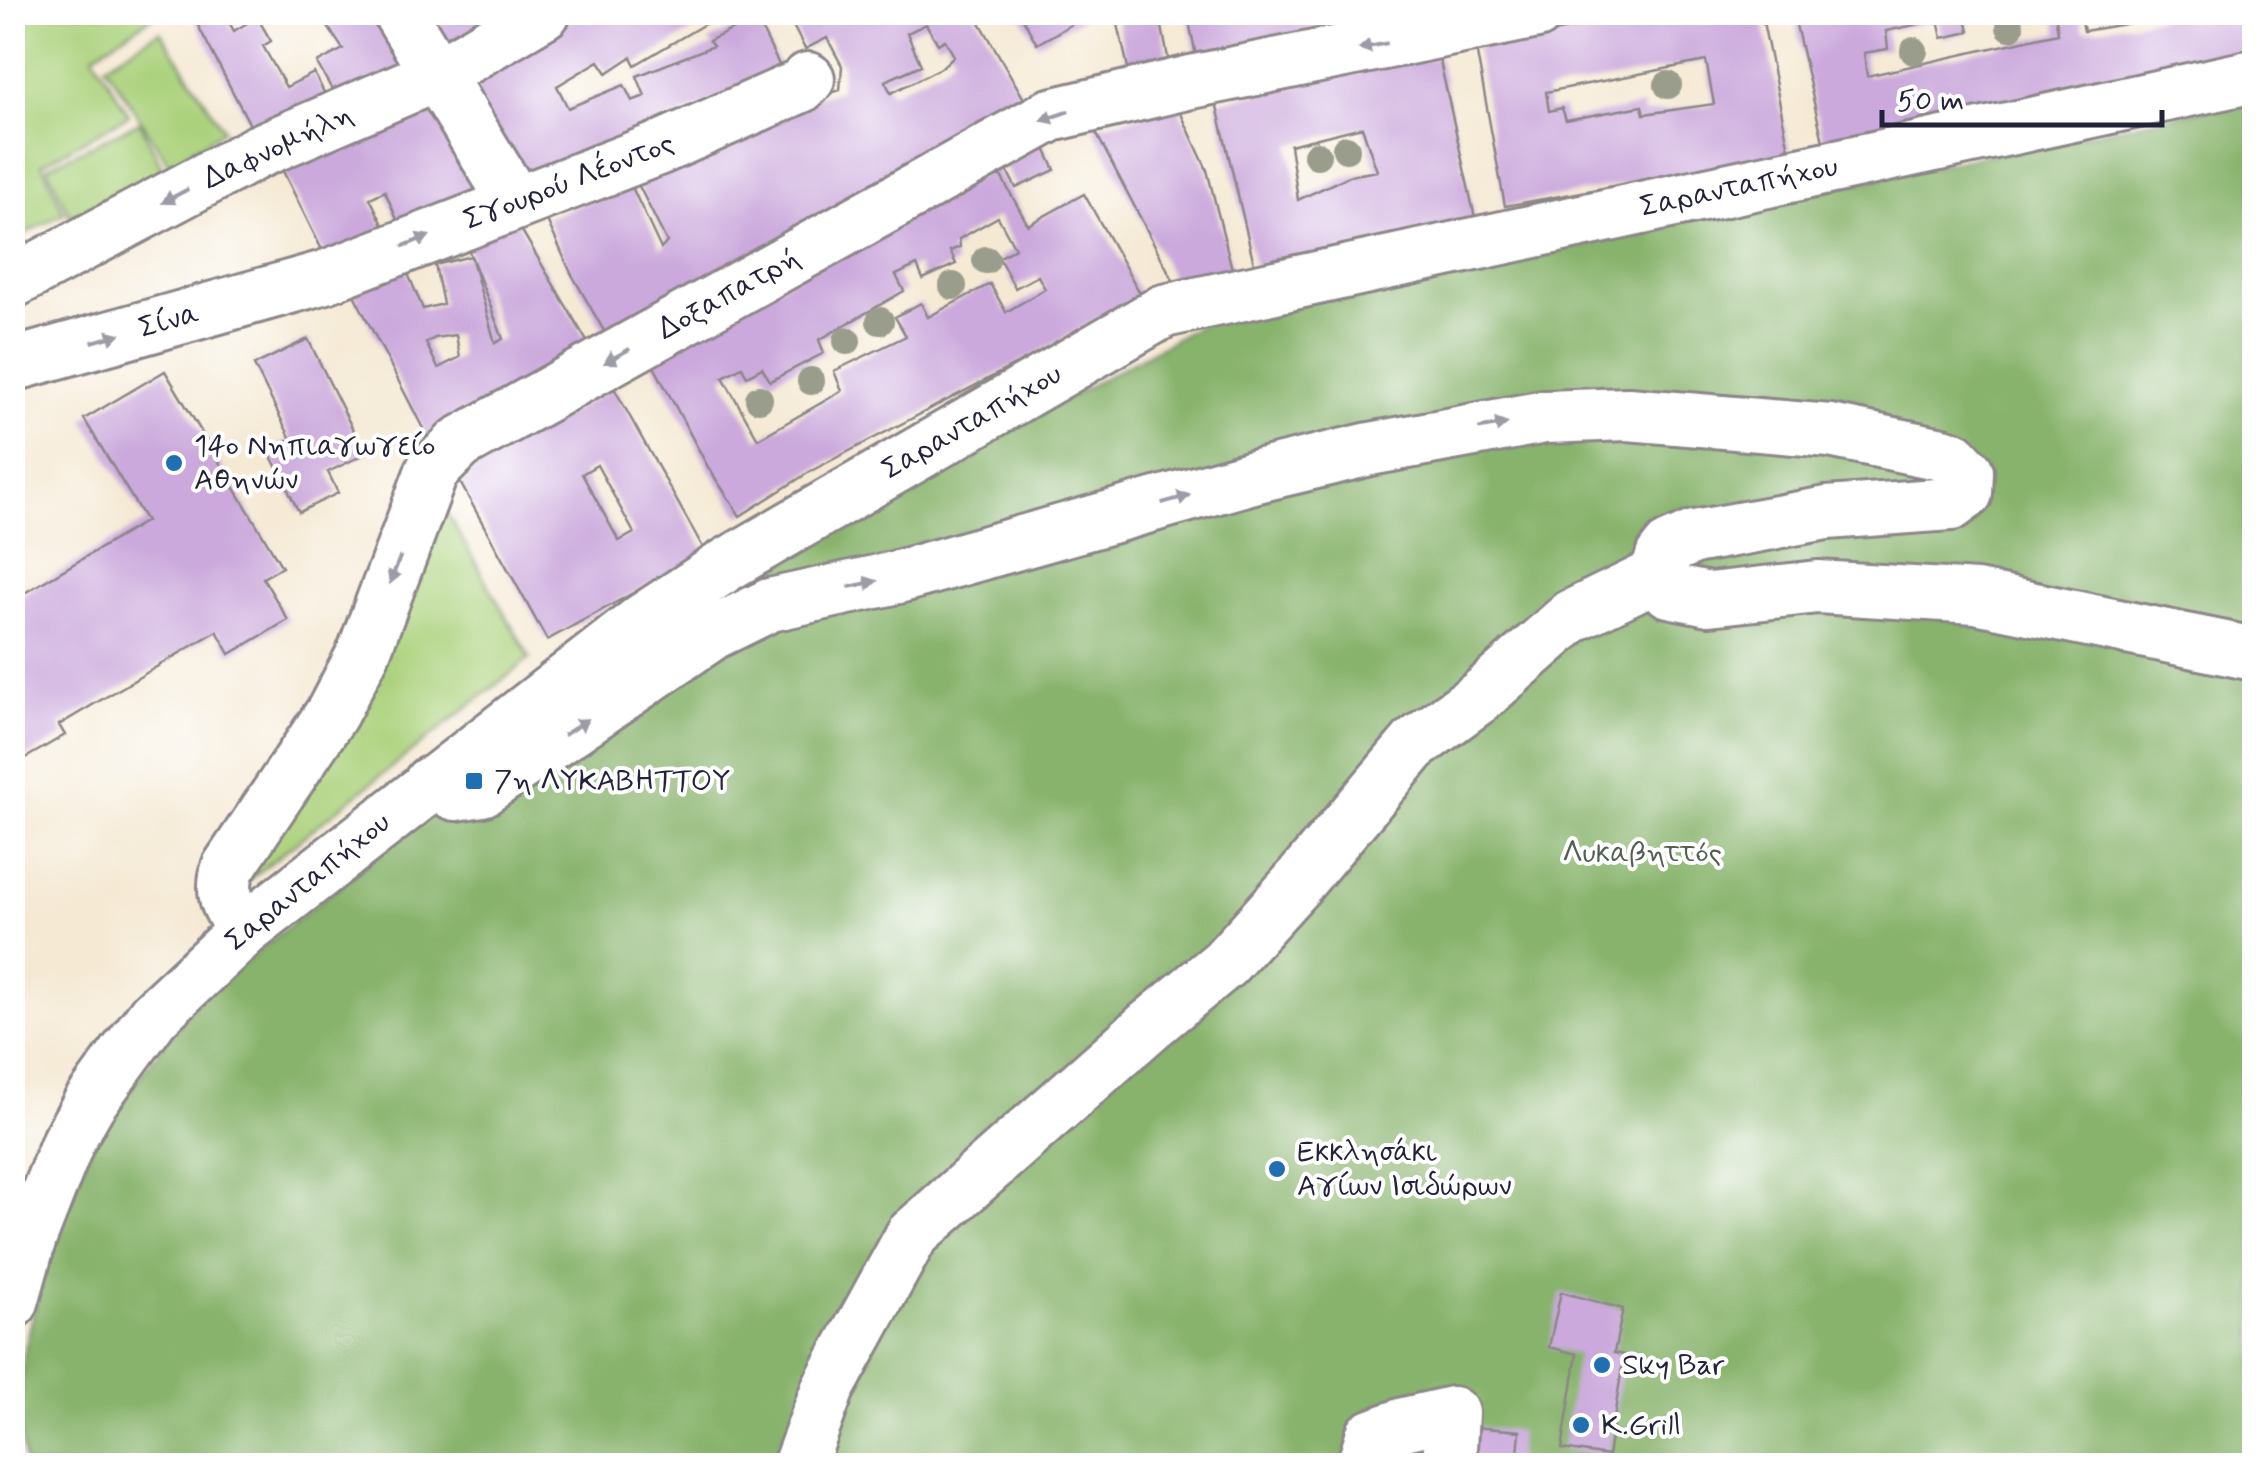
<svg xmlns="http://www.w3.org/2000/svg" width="2267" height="1478" viewBox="0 0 2267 1478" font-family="Mynerve,sans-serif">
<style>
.green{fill:#abd17c;stroke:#667a5c;stroke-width:2.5}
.forest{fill:#88b36c;stroke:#556a54;stroke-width:2.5}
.building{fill:#cba9dc;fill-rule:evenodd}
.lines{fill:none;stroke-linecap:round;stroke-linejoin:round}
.minor-casing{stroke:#8c8688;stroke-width:58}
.minor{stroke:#fff;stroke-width:52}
.tree{fill:#9b9d8c}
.oneway{fill:#9c9ca7}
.poi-dot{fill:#1f6fb2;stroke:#fff;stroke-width:4}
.labels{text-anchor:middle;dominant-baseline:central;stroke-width:8;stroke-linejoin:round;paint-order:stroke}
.street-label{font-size:30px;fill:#22223b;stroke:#fff}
.poi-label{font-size:30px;fill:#22223b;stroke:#fff;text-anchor:start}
.park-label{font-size:30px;fill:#525f52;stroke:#fff}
</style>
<rect width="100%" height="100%" fill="#fff"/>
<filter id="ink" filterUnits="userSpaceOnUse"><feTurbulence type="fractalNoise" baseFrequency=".01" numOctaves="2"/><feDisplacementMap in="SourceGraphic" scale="20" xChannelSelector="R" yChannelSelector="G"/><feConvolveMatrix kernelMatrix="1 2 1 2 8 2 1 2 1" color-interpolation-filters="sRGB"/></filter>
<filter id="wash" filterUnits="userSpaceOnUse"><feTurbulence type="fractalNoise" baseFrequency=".0048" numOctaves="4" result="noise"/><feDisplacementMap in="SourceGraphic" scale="40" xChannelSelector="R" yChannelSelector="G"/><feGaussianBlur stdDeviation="2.25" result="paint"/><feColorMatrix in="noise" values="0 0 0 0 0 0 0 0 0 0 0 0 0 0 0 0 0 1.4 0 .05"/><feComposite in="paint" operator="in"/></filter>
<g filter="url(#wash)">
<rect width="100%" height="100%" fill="#f5e9d4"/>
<path class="green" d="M13 12 157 14 93 55 129 115 42 164 64 213 13 240Z
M160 31 224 130 170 165 105 65Z
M140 122 164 172 70 216 47 167Z
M435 492 530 658 247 881Z"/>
<path class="forest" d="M2254 99V1465L25 1466 19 1420 24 1353 48 1253 96 1135 196 1001 629 652 916 481 1217 316Z"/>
<g id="blocks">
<path class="building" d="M191 12H223L234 31 257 17 271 41 263 46 286 87 314 73 332 108 260 144Z
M318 12H387L418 67 343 109 317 63 343 49Z
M411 12H518L439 60Z
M581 12H725L635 65 631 57 607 73 599 61 557 86 568 108 624 85 632 101 645 96 637 76 713 46 709 41 756 18 782 71 522 184 465 74 535 40Z
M786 12H974L1028 106 608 338 571 273 546 218 631 185 661 249 667 242 636 180 796 104 840 90 842 66 827 38 805 49ZM926 24 938 44 945 40 954 56 941 68 891 93 885 81 921 65 907 33Z
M1019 12H1093L1037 44Z
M1159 12 1171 73 1131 81 1117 20Z
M1187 12H1423L1199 70Z
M1651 12H1761L1790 154 1505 206 1476 48ZM1706 61 1714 104 1644 114 1642 106 1566 120 1562 108 1549 111 1546 92Z
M1793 12H1980L1966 17 1969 32 1942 38 1938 20 1886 31 1888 49 1864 53 1867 76 2058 33 2055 12H2080L2084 31 2178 15 2177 12H2254V59L1825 150Z
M1439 57 1476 222 1255 268 1216 102ZM1362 127 1377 171 1349 176 1298 200 1290 145Z
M433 93 481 186 400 227 385 191 370 198 385 229 326 258 281 167Z
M1178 107 1207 170 1232 269 1175 284 1093 127Z
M1042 142 1055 170 1016 188 1002 161Z
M996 167 1028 225 1084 194 1141 295 1030 357 811 471 740 516 708 467 649 357ZM998 217 1015 248 999 258 1015 288 1038 276 1045 289 1006 312 990 284 928 317 921 303 895 317 906 336 834 371 842 391 758 439 723 377 742 367 747 376 762 368 770 381 824 353 819 340 904 291 896 275 917 265 923 279 956 264 950 251 960 247 959 239Z
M515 219 595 355 429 440 348 283 403 262 423 309 443 304 435 265 471 256 495 343 503 339 471 256 467 247ZM456 335 460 357 438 368 426 343 435 338Z
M308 339 365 454 328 472 338 493 299 512 268 450 291 439 254 365Z
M165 371 282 567 263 578 288 620 230 654 217 631 59 725 65 735 17 763 12 757V580L21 595 146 521 84 419Z
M614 388 706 553 547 640 456 475ZM597 465 634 533 619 541 582 474Z
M1561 1292 1623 1309 1614 1353 1624 1355 1608 1456 1562 1449 1577 1354 1549 1347Z
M1462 1426 1520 1431 1517 1466H1459Z"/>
</g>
</g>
<g filter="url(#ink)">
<use href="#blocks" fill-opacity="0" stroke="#8c8688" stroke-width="2.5"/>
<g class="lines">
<defs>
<path id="minor" d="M399 12 515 202
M12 282 257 152 436 75 544 12
M12 365 325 277 660 148 801 86 808 79
M430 783 456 794 482 790 713 633 770 605 898 577 1253 477 1370 449 1545 417 1628 414 1830 431 1942 454 1954 458 1967 472 1966 493 1951 504 1827 513 1694 537 1669 548 1662 557 1657 575 1669 591 1709 599 1818 587 1976 597 2254 654
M245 930C228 908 220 895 228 868L332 713 363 654 432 471 460 443 1051 115 1191 82 1537 12
M12 1302 30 1238 68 1141 89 1104 154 1015 245 930 643 620 728 564 1164 311 2254 76
M799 1466 828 1388 912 1235 1150 1025 1225 963 1295 886 1415 744 1481 696 1572 616 1657 575
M1391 1466 1366 1456 1372 1436 1404 1424 1452 1413 1449 1466"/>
</defs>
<use href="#minor" class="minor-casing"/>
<use href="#minor" class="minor"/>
</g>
<g class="tree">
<circle cx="2010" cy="27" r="14"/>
<circle cx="1914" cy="51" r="14"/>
<circle cx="1668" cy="85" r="14"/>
<circle cx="1346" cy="149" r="14"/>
<circle cx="1317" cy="155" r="14"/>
<circle cx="986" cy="260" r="14"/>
<circle cx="953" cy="286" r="14"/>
<circle cx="880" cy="321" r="14"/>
<circle cx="847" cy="341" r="14"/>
<circle cx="811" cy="381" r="14"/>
<circle cx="759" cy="399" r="14"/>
</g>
<defs><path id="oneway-solid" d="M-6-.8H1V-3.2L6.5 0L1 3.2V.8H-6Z" transform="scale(2.5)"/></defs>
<g class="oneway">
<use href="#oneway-solid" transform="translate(1373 46) rotate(169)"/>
<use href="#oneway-solid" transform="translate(1055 116) rotate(161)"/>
<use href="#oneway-solid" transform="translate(175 196) rotate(152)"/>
<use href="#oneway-solid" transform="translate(416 241) rotate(-22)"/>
<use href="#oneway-solid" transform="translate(106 338) rotate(-16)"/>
<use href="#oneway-solid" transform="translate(617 356) rotate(151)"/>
<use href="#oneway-solid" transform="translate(1493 426) rotate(-10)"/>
<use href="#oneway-solid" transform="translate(1176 499) rotate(-16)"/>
<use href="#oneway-solid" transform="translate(395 570) rotate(111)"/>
<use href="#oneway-solid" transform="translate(863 584) rotate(-12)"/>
<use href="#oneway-solid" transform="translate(576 727) rotate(-34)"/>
</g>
</g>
<g class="poi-dot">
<circle cx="174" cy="463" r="10"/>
<rect x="464" y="771" width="20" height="20" rx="5"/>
<circle cx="1277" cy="1169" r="10"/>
<circle cx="1602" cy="1365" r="10"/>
<circle cx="1581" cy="1425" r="10"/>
</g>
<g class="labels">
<g class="street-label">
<text transform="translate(278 147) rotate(-25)">Δαφνομήλη</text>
<text transform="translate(569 182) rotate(-21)">Σγουρού Λέοντος</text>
<text transform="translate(1739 187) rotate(-12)">Σαρανταπήχου</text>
<text transform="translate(729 294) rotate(-29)">Δοξαπατρή</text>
<text transform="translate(169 321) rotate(-16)">Σίνα</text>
<text transform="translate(972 422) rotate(-30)">Σαρανταπήχου</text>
<text transform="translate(308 882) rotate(-39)">Σαρανταπήχου</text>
</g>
<g class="poi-label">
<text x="194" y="446">14ο Νηπιαγωγείο<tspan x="194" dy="34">Αθηνών</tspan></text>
<text x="494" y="781">7η ΛΥΚΑΒΗΤΤΟΥ</text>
<text x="1297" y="1152">Εκκλησάκι<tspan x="1297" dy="34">Αγίων Ισιδώρων</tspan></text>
<text x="1622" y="1365">Sky Bar</text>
<text x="1601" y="1425">K.Grill</text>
</g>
<g class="park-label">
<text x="1642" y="853">Λυκαβηττός</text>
</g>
</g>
<rect width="2267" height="1478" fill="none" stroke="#fff" stroke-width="50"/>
<path d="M1882 110v15h280v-15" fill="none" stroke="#22223b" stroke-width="5"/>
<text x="1897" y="110" font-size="30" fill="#22223b" stroke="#ffffff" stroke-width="8" paint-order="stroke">50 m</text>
</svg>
